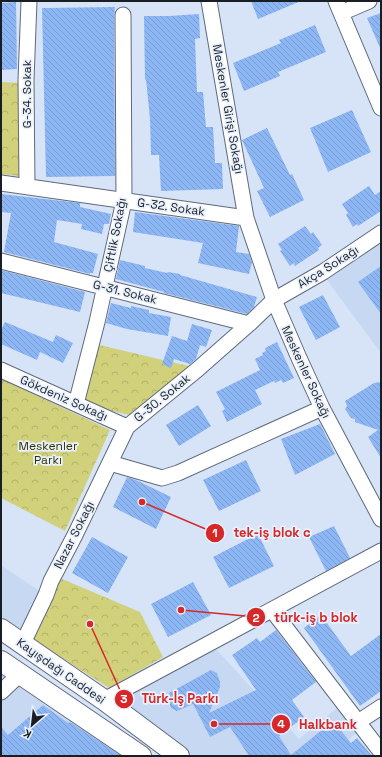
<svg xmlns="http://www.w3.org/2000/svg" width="382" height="757" viewBox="0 0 382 757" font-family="'Space Grotesk',sans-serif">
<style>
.built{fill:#c7d8f3}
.park{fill:url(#park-crowns)}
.building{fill:url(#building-back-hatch)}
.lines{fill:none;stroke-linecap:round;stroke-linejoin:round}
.minor-casing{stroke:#5f6a7b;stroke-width:17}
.major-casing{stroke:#5f6a7b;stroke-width:22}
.minor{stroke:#fff;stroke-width:15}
.major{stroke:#fff;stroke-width:20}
.labels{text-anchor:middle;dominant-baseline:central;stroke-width:3.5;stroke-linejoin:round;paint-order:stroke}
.street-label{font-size:12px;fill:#191e25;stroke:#e9f1fd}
.park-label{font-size:12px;fill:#313104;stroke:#e9f1fd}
.leader{fill:none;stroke:#d62828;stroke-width:1.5}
.callout-dot{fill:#d62828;stroke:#e9f1fd;stroke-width:1.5}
.mark-label{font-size:12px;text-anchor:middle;font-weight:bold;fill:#fff}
.callout-label{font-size:13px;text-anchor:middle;font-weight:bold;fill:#d62828;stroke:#e9f1fd;stroke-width:3.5;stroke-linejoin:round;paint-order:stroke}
</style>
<defs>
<pattern id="park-crowns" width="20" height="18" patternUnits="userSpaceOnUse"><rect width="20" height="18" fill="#d0d17a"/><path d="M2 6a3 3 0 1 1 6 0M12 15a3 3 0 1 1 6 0" fill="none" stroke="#b2b369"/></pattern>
<pattern id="building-back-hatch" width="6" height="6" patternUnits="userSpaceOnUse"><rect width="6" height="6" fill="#8db6f4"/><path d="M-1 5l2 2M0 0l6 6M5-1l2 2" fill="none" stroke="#799cd1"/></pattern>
</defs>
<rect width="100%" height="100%" fill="#d7e4f8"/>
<path class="built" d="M381 239V353L321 272Z
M1 565 41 592 25 632 1 616Z
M215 648 299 739 337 708 357 732 331 756H193L134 712 129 705 128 700 131 692Z
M1 668 131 756H1Z"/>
<path class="park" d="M1 82 22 83 19 176 1 174Z
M95 344 193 367 129 415 70 401Z
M1 379 110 430 65 531 1 498Z
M55 576 140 612 163 657 109 688 28 636Z"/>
<path class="building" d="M251 1H301L258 19Z
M16 2 17 69 1 70V3Z
M115 7 114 15 115 176 46 177 42 8Z
M381 13V50L367 18Z
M199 14 200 38 195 39 197 92H203L206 127H213L215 163H222L223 189 161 191 159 155H151L150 119 146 79 145 80 144 16H169Z
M315 25 326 52 278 72 280 76 244 91 233 63 281 43 279 40Z
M352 110 371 152 328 172 310 128Z
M267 128 290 175 292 174 304 200 270 217 257 191 264 188 242 140Z
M369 186 375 195 381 191V211L358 226 357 224 353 227 346 215 348 213 342 204Z
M1 194 80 203V207L111 214 109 224H104L102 234 81 229 82 224 57 220 54 242 98 254 93 273H90V274L4 252 11 213 1 212Z
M135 212 239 226 236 252 249 254 252 262 249 274 198 263 203 243 133 232Z
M305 226 311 234 313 232 322 245 318 248 319 250 295 266 294 263 290 266 280 251 282 250 278 244Z
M120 260 145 266V268L167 273 168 272 180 274V275L257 297 254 307 247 314 164 293V292L116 279Z
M381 266V314L358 282Z
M1 270 85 292 80 312 1 293Z
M323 295 340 327 316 340 299 307Z
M111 303 131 308V306L149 310V313L171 317 168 336 127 329 106 323Z
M5 322 53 342 56 335 73 343 63 363 40 352 37 360 1 344V330Z
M192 324 212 330 206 347 200 345 196 359 190 364 174 359 171 368 162 364 172 336 187 341Z
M277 342 294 378 283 383 281 380 275 383 274 381 255 390 262 404 227 422 222 411 225 409 216 392 260 370 255 359 263 355 262 353 266 351 265 348Z
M381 382V458L368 437 378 430 355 422V419L351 418 345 409 347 406 345 401 374 383Z
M198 405 211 426 179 446 166 425Z
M320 424 335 454 295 475 281 439Z
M246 460 261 491 219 511 203 480Z
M127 477 136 480 171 497 156 529 113 507Z
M334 526 350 558 326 571 309 537Z
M258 534 274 566 229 588 213 557Z
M92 537 128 557 108 593 72 573Z
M193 582 211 615 168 637 151 604Z
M321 615 351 656 381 634V691L360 706 304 628Z
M276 630 316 682 292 700 304 717 279 736 291 755 333 721 351 743 357 738 372 756H249L230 727 210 737 193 704 177 711 171 708 168 699 169 693 211 670 217 673 220 682V687L209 713 256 690 232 655 257 638 260 642Z
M43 705 68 723 70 722 121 756H1V727L8 735Z"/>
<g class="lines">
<defs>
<path id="minor" d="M209 1 246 218 274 300 299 358 322 408 381 519
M336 1 381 108
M341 13 369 1
M1 183 246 218
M27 187 26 80 29 1
M1 261 249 324
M1 370 127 427
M76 404 97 322 124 201 123 15
M110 463 162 478 178 473 322 408
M272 610 381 752
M23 643 46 595 51 581 75 535 127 427 198 369 249 324 274 300 323 272 381 233
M1 692 20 674
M104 700 381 551
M358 722 381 707"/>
<path id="major" d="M1 629 104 700 179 756
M1 661 141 756"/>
</defs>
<use href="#minor" class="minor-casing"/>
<use href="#major" class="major-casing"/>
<use href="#minor" class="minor"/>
<use href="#major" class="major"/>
</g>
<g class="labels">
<g class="street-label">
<text transform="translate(27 94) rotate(-90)">G-34. Sokak</text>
<text transform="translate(228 109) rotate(80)">Meskenler Girişi Sokağı</text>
<text transform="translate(171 207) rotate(8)">G-32. Sokak</text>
<text transform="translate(115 235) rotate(-79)">Çiftlik Sokağı</text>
<text transform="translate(328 267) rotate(-32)">Akça Sokağı</text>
<text transform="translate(125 292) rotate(14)">G-31. Sokak</text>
<text transform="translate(306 372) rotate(65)">Meskenler Sokağı</text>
<text transform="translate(64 398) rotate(24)">Gökdeniz Sokağı</text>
<text transform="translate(162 398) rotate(-39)">G-30. Sokak</text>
<text transform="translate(74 535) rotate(-63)">Nazar Sokağı</text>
<text transform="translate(61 671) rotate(35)">Kayışdağı Caddesi</text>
</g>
<g class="park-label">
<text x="48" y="446">Meskenler<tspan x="48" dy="14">Parkı</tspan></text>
</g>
</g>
<path class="leader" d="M142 502L215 533M181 610L256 617M90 624L124 699M214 724L281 724"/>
<g class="callout-dot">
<circle cx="142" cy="502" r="4"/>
<circle cx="181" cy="610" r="4"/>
<circle cx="90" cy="624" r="4"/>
<circle cx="214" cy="724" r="4"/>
<circle cx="215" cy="533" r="10"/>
<circle cx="256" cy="617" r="10"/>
<circle cx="124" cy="699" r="10"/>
<circle cx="281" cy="724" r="10"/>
</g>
<g class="mark-label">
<text x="215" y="537">1</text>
<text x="256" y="622">2</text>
<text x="124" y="703">3</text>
<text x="281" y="728">4</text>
</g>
<g class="callout-label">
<text x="272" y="537">tek-iş blok c</text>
<text x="316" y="622">türk-iş b blok</text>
<text x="180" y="703">Türk-İş Parkı</text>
<text x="328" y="729">Halkbank</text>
</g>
<rect width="382" height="757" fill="none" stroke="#191e25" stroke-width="4"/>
<g transform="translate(32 725) rotate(208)" stroke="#e9f1fd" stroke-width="3" paint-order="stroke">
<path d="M0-3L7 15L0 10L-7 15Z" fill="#191e25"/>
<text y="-6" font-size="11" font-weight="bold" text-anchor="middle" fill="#191e25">K</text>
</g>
</svg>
